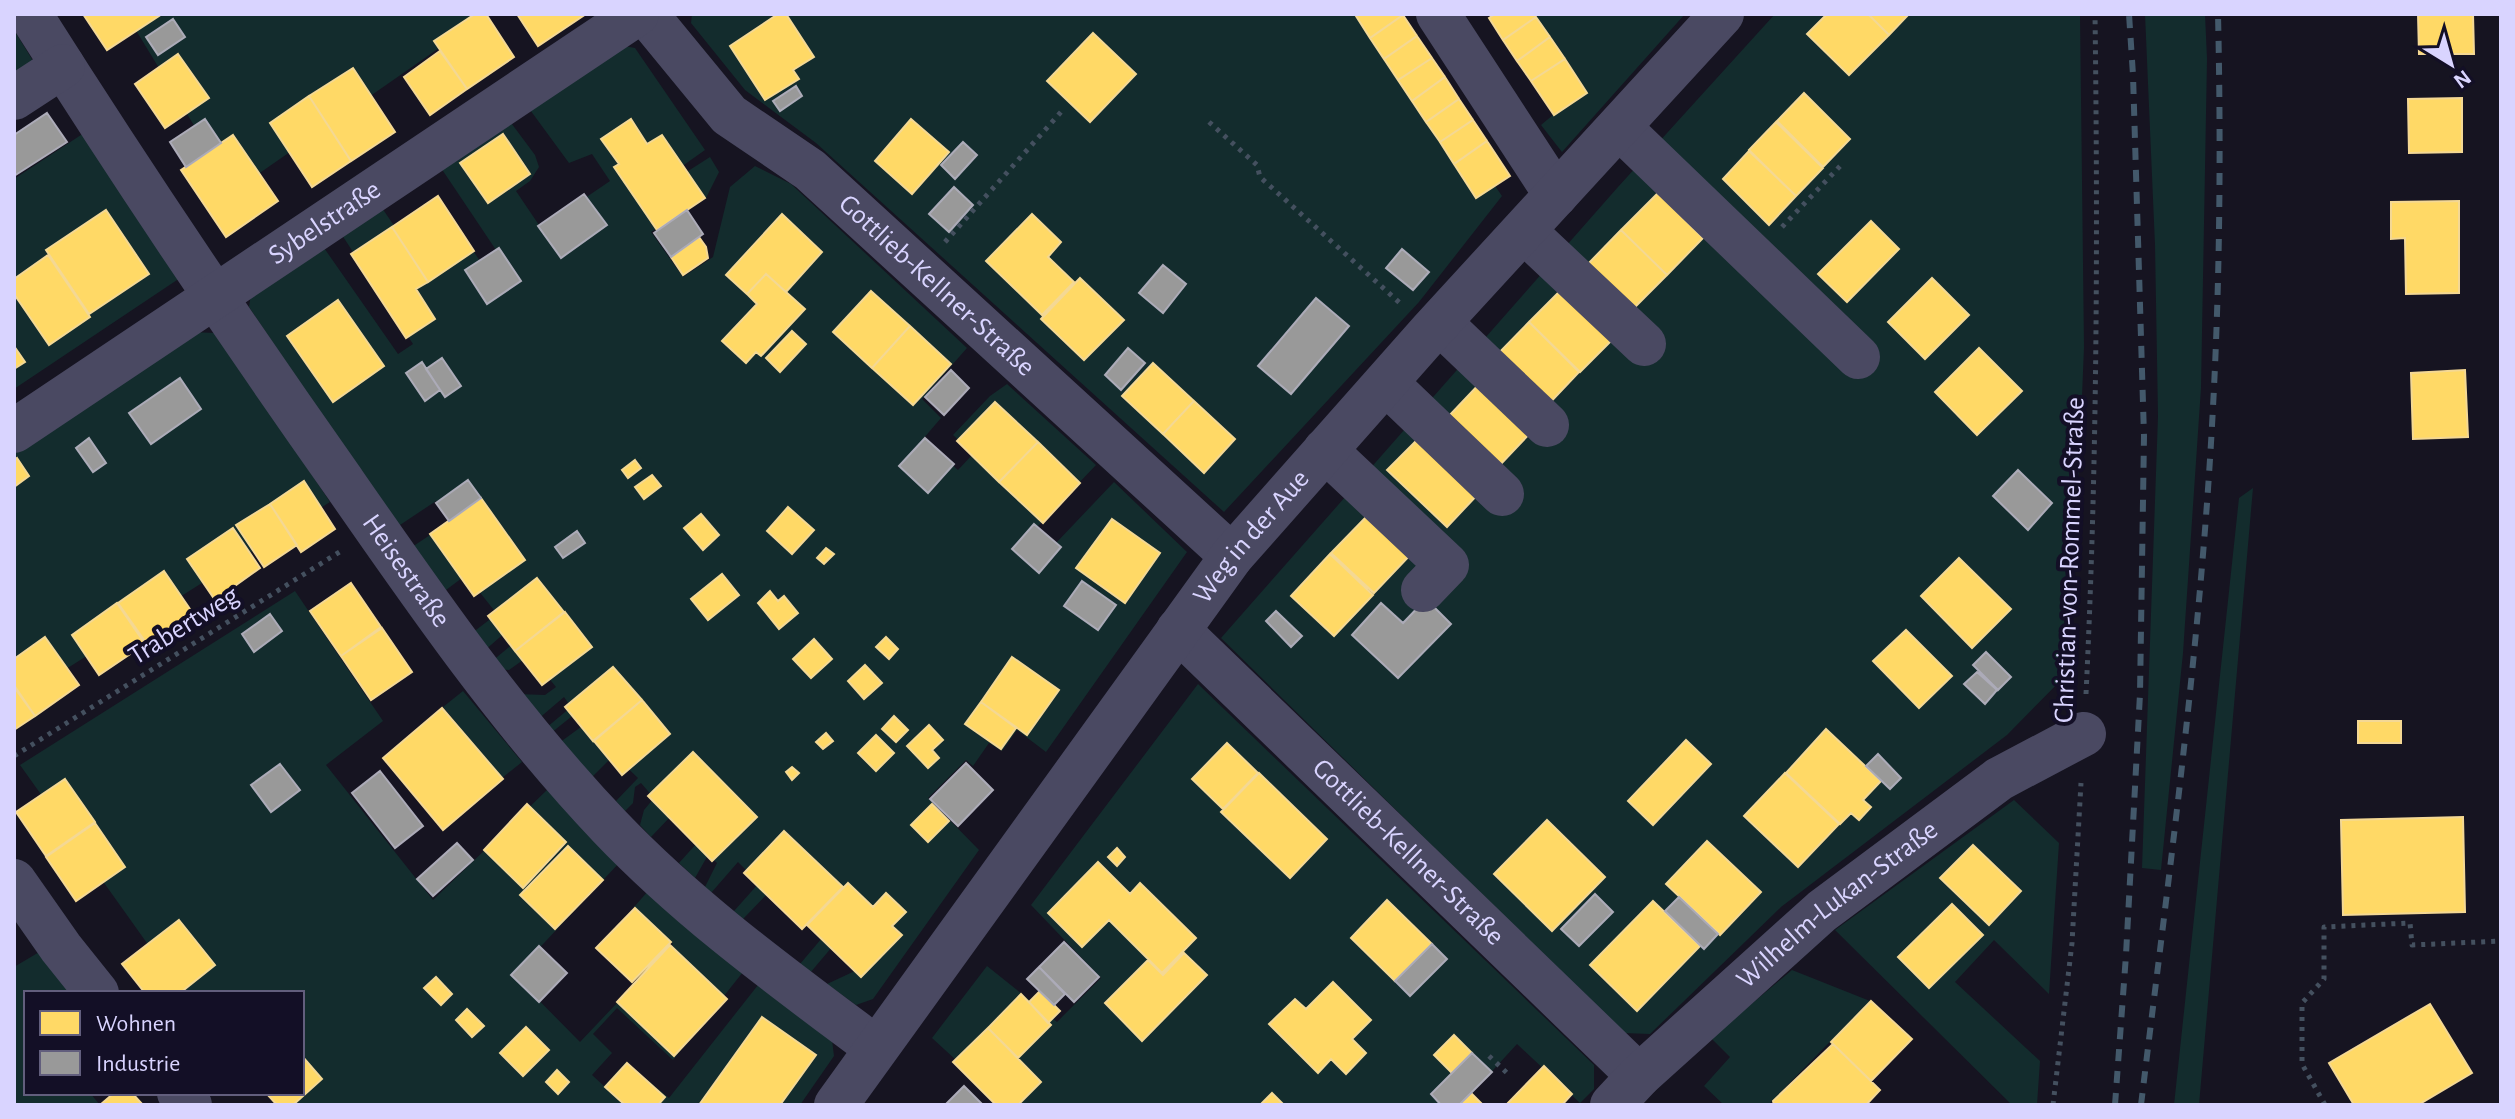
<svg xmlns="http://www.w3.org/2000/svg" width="2515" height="1119" viewBox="0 0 2515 1119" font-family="'Alegreya Sans',sans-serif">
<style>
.green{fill:#132c2d}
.homes{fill:#ffd966;stroke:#f4d894;stroke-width:2}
.industry{fill:#999;stroke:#acabb8;stroke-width:2}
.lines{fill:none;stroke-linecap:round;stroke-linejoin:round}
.path{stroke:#44505f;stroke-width:5;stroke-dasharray:4 6;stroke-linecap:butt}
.minor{stroke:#4a4962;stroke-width:44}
.rail{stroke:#43596b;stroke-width:6;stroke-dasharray:12 10;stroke-linecap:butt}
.labels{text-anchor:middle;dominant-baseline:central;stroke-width:8;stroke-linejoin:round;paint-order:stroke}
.street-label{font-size:28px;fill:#d9d4ff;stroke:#130f26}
</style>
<rect width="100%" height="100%" fill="#161421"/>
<path class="green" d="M126 14H488L234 191Z
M692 14H1376L1502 196 1419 302 1224 512 816 143 745 90 691 23Z
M1505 14H1685L1562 152 1541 125 1566 104Z
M1775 14H2080L2084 347 2071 670 2007 735 1781 907 1650 1034 1623 1033 1221 638 1618 187Z
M2145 14H2205L2207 59 2201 388 2183 653 2161 870 2142 868 2158 416 2155 245Z
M14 30 38 69 14 84Z
M613 44 635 48 705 150 681 167 685 173 710 157 719 172 706 198 651 232 683 277 713 257 730 187 755 166 791 184 967 348 922 399 941 418 923 439 958 470 973 454 953 435 990 396 1007 384 1096 465 1037 527 1056 543 1114 482 1187 552 1046 752 1017 730 1002 751 989 743 973 766 966 760 928 798 979 850 873 999 856 1005 827 984 857 970 832 947 810 973 800 964 822 938 770 891 743 919 734 911 759 883 738 862 711 893 705 887 717 863 708 855 695 878 679 863 697 843 670 817 651 837 640 825 644 810 654 798 641 783 635 787 633 803 625 811 616 801 638 778 614 755 592 777 559 743 585 724 576 713 551 733 546 728 571 707 564 697 537 720 517 694 545 695 556 687 530 655 509 670 497 669 491 662 515 642 507 631 484 651 472 633 497 614 466 575 446 590 440 588 412 547 451 521 436 501 397 527 249 307 251 294 322 245 398 354 413 344 340 232 380 205 397 230 440 201 480 261 496 250 437 162 506 116 535 155 539 167 530 181 516 191 541 228 610 181 592 154 569 163 525 103Z
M84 133 180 278 14 389V179Z
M189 332 217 333 330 502 14 702V450Z
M2253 488 2199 1105H2174L2239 498Z
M295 591 383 721 326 765 433 900 547 790 620 862 514 975 580 1042 673 944 634 907 649 890 743 972 673 1060 617 1008 593 1034 612 1053 592 1075 604 1086 626 1062 669 1098 758 985 832 1040 834 1056 800 1105H299L289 1093H302V993H162L169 974 20 765Z
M1198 684 1594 1065V1089L1580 1103 1517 1044 1461 1105H1005L932 1038 987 966 1057 1022 1101 978 1031 905Z
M463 691 522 762 502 778 443 707Z
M2014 800 2059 843 2049 994 1994 940 1955 982 2040 1061 2037 1105H2012L1835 930Z
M41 951 76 993H26V1093H90L100 1105H14V967Z
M1792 970 1870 1001 1768 1105H1724L1704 1086 1730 1057 1711 1038Z"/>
<path class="homes" d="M83 14H162L107 50Z
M475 14H486L514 57 467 89 434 41Z
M517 14H586L538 46Z
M778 14H786L814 57 793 70 799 79 765 100 730 46Z
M1359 14H1403V15L1370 38 1356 16Z
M1495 14H1534L1536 17 1503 40 1489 18Z
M1827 14H1868L1889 35 1849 75 1807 34Z
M1868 14H1909L1889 35Z
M2418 14H2473L2474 54H2419Z
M1403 15 1417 36 1384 59 1370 38Z
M1536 17 1550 37 1517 61 1503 40Z
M1093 33 1136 74 1090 122 1047 81Z
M1417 36 1432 58 1398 80 1384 59Z
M1550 37 1565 59 1531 81 1517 61Z
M440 51 467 89 430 115 404 77Z
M178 54 209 98 165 128 135 84Z
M1432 58 1445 77 1412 101 1398 80Z
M1565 59 1587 93 1554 115 1531 81Z
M353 68 395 132 351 161 309 96Z
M1445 77 1459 99 1426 122 1412 101Z
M1804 93 1850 139 1823 167 1777 121Z
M309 96 351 161 312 187 270 123Z
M2462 98V152L2409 153 2408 99Z
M1459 99 1473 120 1440 142 1426 122Z
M631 119 647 144 662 135 705 198 657 230 614 167 619 164 601 139Z
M911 119 949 152 912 194 875 161Z
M1473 120 1487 141 1454 164 1440 142Z
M1776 122 1823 168 1796 196 1749 150Z
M503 134 530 174 488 203 460 163Z
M233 135 278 201 226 237 181 170Z
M1487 141 1510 176 1476 198 1454 164Z
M1749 151 1796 196 1769 225 1723 179Z
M1658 193 1703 238 1667 275 1621 230Z
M438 196 474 251 428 282 392 227Z
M2459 201V293L2406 294 2405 238 2391 239V202Z
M106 210 149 274 89 314 46 250Z
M782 214 822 252 786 292 766 274 747 294 726 275Z
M1032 214 1061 242 1048 257 1074 282 1042 315 986 261Z
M1871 221 1899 249 1847 302 1818 274Z
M392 227 428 282 416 289 435 319 406 338 351 254Z
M1621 230 1667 275 1630 312 1585 267Z
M699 237 706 247 708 258 683 275 671 257Z
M48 255 90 317 49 345 14 294V279Z
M766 274 805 309 761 356 756 352 746 363 722 341 757 304 747 294Z
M1080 278 1124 320 1084 360 1041 319Z
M1932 278 1969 315 1925 359 1888 322Z
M1566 285 1617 335 1580 372 1529 322Z
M871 291 910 326 872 368 833 332Z
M338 300 384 366 333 402 287 336Z
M1529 322 1579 372 1543 410 1492 360Z
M910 326 951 364 913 405 872 368Z
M792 331 806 344 780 372 766 358Z
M14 346 25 362 14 369Z
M1979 348 2022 391 1977 435 1935 392Z
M1153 363 1194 401 1163 434 1122 396Z
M2465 370 2468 437 2413 439 2411 373Z
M1484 379 1534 429 1498 467 1447 418Z
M1194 401 1235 439 1204 473 1163 434Z
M995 402 1038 442 999 482 957 441Z
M1422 435 1481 491 1447 527 1387 470Z
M1038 442 1080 483 1043 523 999 482Z
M17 458 29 476 14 487V460Z
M635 460 641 468 628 478 622 470Z
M652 475 661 486 644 499 635 487Z
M304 481 335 529 301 552 270 504Z
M481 498 525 560 474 596 430 534Z
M270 504 297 545 264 567 236 525Z
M788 507 814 530 792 554 767 531Z
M1371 512 1413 552 1374 593 1331 553Z
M701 514 719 535 703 550 684 528Z
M1112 519 1160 553 1125 603 1076 568Z
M233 528 260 568 215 600 187 559Z
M826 548 834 554 824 564 817 558Z
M1330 554 1373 595 1334 636 1291 596Z
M1959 558 2011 609 1972 648 1921 596Z
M164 571 192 612 147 644 118 603Z
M722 574 739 595 708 620 691 599Z
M537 578 564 612 515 651 488 616Z
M351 583 381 627 341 656 310 611Z
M770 591 778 601 784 596 798 613 779 629 758 603Z
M117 603 145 644 99 675 72 635Z
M565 612 592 647 542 685 515 651Z
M382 628 412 672 371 700 341 656Z
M1906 630 1952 676 1919 708 1873 661Z
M45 637 79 685 35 716 14 685V659Z
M886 637 898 649 889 659 876 647Z
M814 639 832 659 811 678 793 659Z
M1012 657 1059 690 1027 735 981 702Z
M865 665 882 683 864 699 848 681Z
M613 667 642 700 593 741 565 707Z
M14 687 35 716 14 730Z
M642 700 670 734 622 775 594 741Z
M981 702 1016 728 1001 749 965 724Z
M442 708 503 779 443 830 383 758Z
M894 716 908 730 896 742 882 729Z
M2358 721H2401V743H2358Z
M929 725 943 740 932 750 939 758 928 768 907 746Z
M1826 729 1881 781 1863 800 1871 807 1859 820 1851 813 1840 824 1786 773Z
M826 733 833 741 823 749 816 742Z
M876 735 894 753 876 771 858 753Z
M1686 740 1711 764 1653 825 1628 801Z
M1227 743 1258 773 1223 809 1192 779Z
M693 752 757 817 712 861 648 796Z
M792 767 799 773 792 780 786 772Z
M1259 773 1327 839 1290 878 1221 812Z
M1785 773 1839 824 1798 867 1744 816Z
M65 779 95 822 46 856 16 812Z
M527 804 566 842 523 888 484 850Z
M932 804 949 821 928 842 911 825Z
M2463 817 2465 912 2343 915 2341 820Z
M1547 820 1605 877 1552 931 1494 874Z
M95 823 125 867 76 901 46 857Z
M784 831 843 887 802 929 744 873Z
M1707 841 1761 892 1720 935 1666 884Z
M1973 845 2021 891 1989 925 1940 878Z
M568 846 603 880 555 929 520 895Z
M1117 848 1125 857 1117 866 1108 857Z
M1098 862 1130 894 1140 883 1196 938 1162 973 1109 920 1082 947 1048 913Z
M848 883 873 907 886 893 906 912 892 926 902 935 861 977 807 925Z
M1387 900 1432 944 1395 981 1351 938Z
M1653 901 1700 946 1637 1011 1590 965Z
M1952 904 1983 935 1929 988 1898 957Z
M635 908 671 942 632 982 596 948Z
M179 920 215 965 180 993H145L122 964Z
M670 945 727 999 674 1056 617 1002Z
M1184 953 1207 975 1142 1041 1105 1003 1148 960 1163 975Z
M436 977 452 994 441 1005 424 988Z
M1333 982 1371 1020 1352 1039 1366 1053 1346 1074 1331 1059 1318 1073 1269 1024 1295 999 1306 1009Z
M1040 991 1060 1011 1048 1023 1029 1002Z
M1021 994 1051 1025 1018 1058 988 1028Z
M1871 1001 1912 1039 1871 1081 1831 1042Z
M2430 1004 2472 1073 2418 1105H2354L2329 1063Z
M467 1009 484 1026 472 1037 456 1020Z
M762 1017 816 1055 780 1105H699Z
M526 1027 549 1050 523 1076 500 1053Z
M988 1028 1041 1082 1018 1105H996L953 1062Z
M1454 1035 1472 1053 1452 1073 1434 1055Z
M1833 1044 1880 1090 1866 1105H1774L1773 1101Z
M302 1056 322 1079 293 1105H277L266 1093H302Z
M627 1063 665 1097 658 1105H625L605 1087Z
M1544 1066 1572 1094 1562 1105H1506Z
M557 1070 569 1082 558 1094 546 1082Z
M114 1093H132L143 1105H100Z
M1272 1093 1284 1105H1260Z
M1471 1093 1483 1105H1459Z"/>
<path class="industry" d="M173 19 185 37 158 55 146 37Z
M796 86 802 96 780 111 773 101Z
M47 113 67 142 14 176V135Z
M205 119 221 143 186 167 170 142Z
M963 142 977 155 955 179 941 165Z
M954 187 973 205 949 232 929 214Z
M584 194 607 225 561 258 538 226Z
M687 210 703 234 671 257 654 233Z
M499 248 521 281 487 304 465 270Z
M1402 249 1429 272 1413 290 1386 268Z
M1163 265 1186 284 1163 313 1139 293Z
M1316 298 1349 326 1291 394 1258 366Z
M1128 348 1145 363 1121 390 1105 375Z
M442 358 461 386 445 397 426 369Z
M422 362 440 390 425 401 406 373Z
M951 370 969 388 944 415 925 397Z
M180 378 201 409 151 444 129 413Z
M89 438 106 463 93 472 76 448Z
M925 438 954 464 928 493 899 466Z
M2018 470 2052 503 2028 530 1993 496Z
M468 480 481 498 449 521 436 503Z
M1034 524 1061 547 1039 573 1012 549Z
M577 531 585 543 563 558 555 547Z
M1082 581 1116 605 1098 630 1064 606Z
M1426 599 1451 624 1398 678 1352 635 1381 603 1403 623Z
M1276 611 1302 636 1291 647 1266 621Z
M270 614 282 631 254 652 242 634Z
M1986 652 2011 677 1998 690 1973 665Z
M1977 672 1997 690 1985 704 1964 684Z
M1878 754 1901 778 1890 789 1866 766Z
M966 763 993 790 958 826 930 799Z
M280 764 300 790 271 812 251 785Z
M380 771 423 826 395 848 352 793Z
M457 843 473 860 433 896 417 879Z
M1595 894 1613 912 1579 946 1561 929Z
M1679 897 1718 934 1704 949 1665 911Z
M1064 942 1099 977 1074 1002 1039 967Z
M1432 944 1447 959 1410 996 1395 981Z
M539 946 567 973 539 1002 511 975Z
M1039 967 1065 994 1054 1005 1027 979Z
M1472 1053 1492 1072 1459 1105H1441L1431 1094Z
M964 1086 983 1105H945Z"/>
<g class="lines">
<path class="path" d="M1209 122 1257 165 1260 177 1401 304
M1782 227 1844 162
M945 242 1061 112
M2086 694C2097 467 2098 241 2095 14
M14 756 341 551
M1489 1056 1507 1073
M2053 1105 2072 943 2081 783
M2325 1105 2302 1064V1003L2324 979V927L2410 923 2412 945 2501 941"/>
<g class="minor">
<path id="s1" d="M30 14C130 172 234 327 342 480 426 601 509 721 610 827 690 911 783 978 875 1047"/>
<path id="s2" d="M646 14 729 115 810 170 1232 556"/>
<path d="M1438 14 1556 195"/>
<path d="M14 98 63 66"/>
<path d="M1619 127 1858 357"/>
<path d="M1524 231 1644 344"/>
<path d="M1440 323 1547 425"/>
<path d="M1386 383 1502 494"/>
<path id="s3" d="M14 431 637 14"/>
<path d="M1325 450 1447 565 1423 590"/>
<path id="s4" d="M1178 630 1639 1076"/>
<path d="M14 881 61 948 97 993"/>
<path d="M179 1093 190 1105"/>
<path id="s5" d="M836 1105 1232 556 1431 331 1722 14"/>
<path id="s6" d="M1612 1105 1639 1076 1822 911 1999 779 2084 734"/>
</g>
<path class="rail" d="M2115 1105 2126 955 2140 694 2144 436 2133 75 2129 14
M2141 1105C2169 873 2201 641 2213 407 2220 277 2221 144 2218 14"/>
</g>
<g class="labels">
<g class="street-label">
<text stroke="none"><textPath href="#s3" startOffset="374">Sybelstraße</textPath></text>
<text stroke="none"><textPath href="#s2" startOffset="400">Gottlieb-Kellner-Straße</textPath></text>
<text stroke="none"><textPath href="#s5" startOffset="704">Weg in der Aue</textPath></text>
<text transform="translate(2070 560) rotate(-88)">Christian-von-Rommel-Straße</text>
<text stroke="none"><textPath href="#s1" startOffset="672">Heisestraße</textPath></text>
<text transform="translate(184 626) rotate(-32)">Trabertweg</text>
<text stroke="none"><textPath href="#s4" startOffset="320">Gottlieb-Kellner-Straße</textPath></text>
<text stroke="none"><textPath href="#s6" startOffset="302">Wilhelm-Lukan-Straße</textPath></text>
</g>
</g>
<rect width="2515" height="1119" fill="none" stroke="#d9d4ff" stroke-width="32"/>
<rect x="24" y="991" width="280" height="104" fill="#130f26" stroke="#625e7d" stroke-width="2"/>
<rect x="40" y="1011" width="40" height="24" fill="#ffd966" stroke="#625e7d" stroke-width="2"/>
<text x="96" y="1031" font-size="24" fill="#d9d4ff">Wohnen</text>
<rect x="40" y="1051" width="40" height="24" fill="#999999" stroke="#625e7d" stroke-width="2"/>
<text x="96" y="1071" font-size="24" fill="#d9d4ff">Industrie</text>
<g transform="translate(2451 64) rotate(143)" stroke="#130f26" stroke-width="6" paint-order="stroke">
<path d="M0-6L14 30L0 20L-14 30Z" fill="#d9d4ff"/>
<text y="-12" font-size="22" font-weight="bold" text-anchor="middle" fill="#d9d4ff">N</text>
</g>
</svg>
